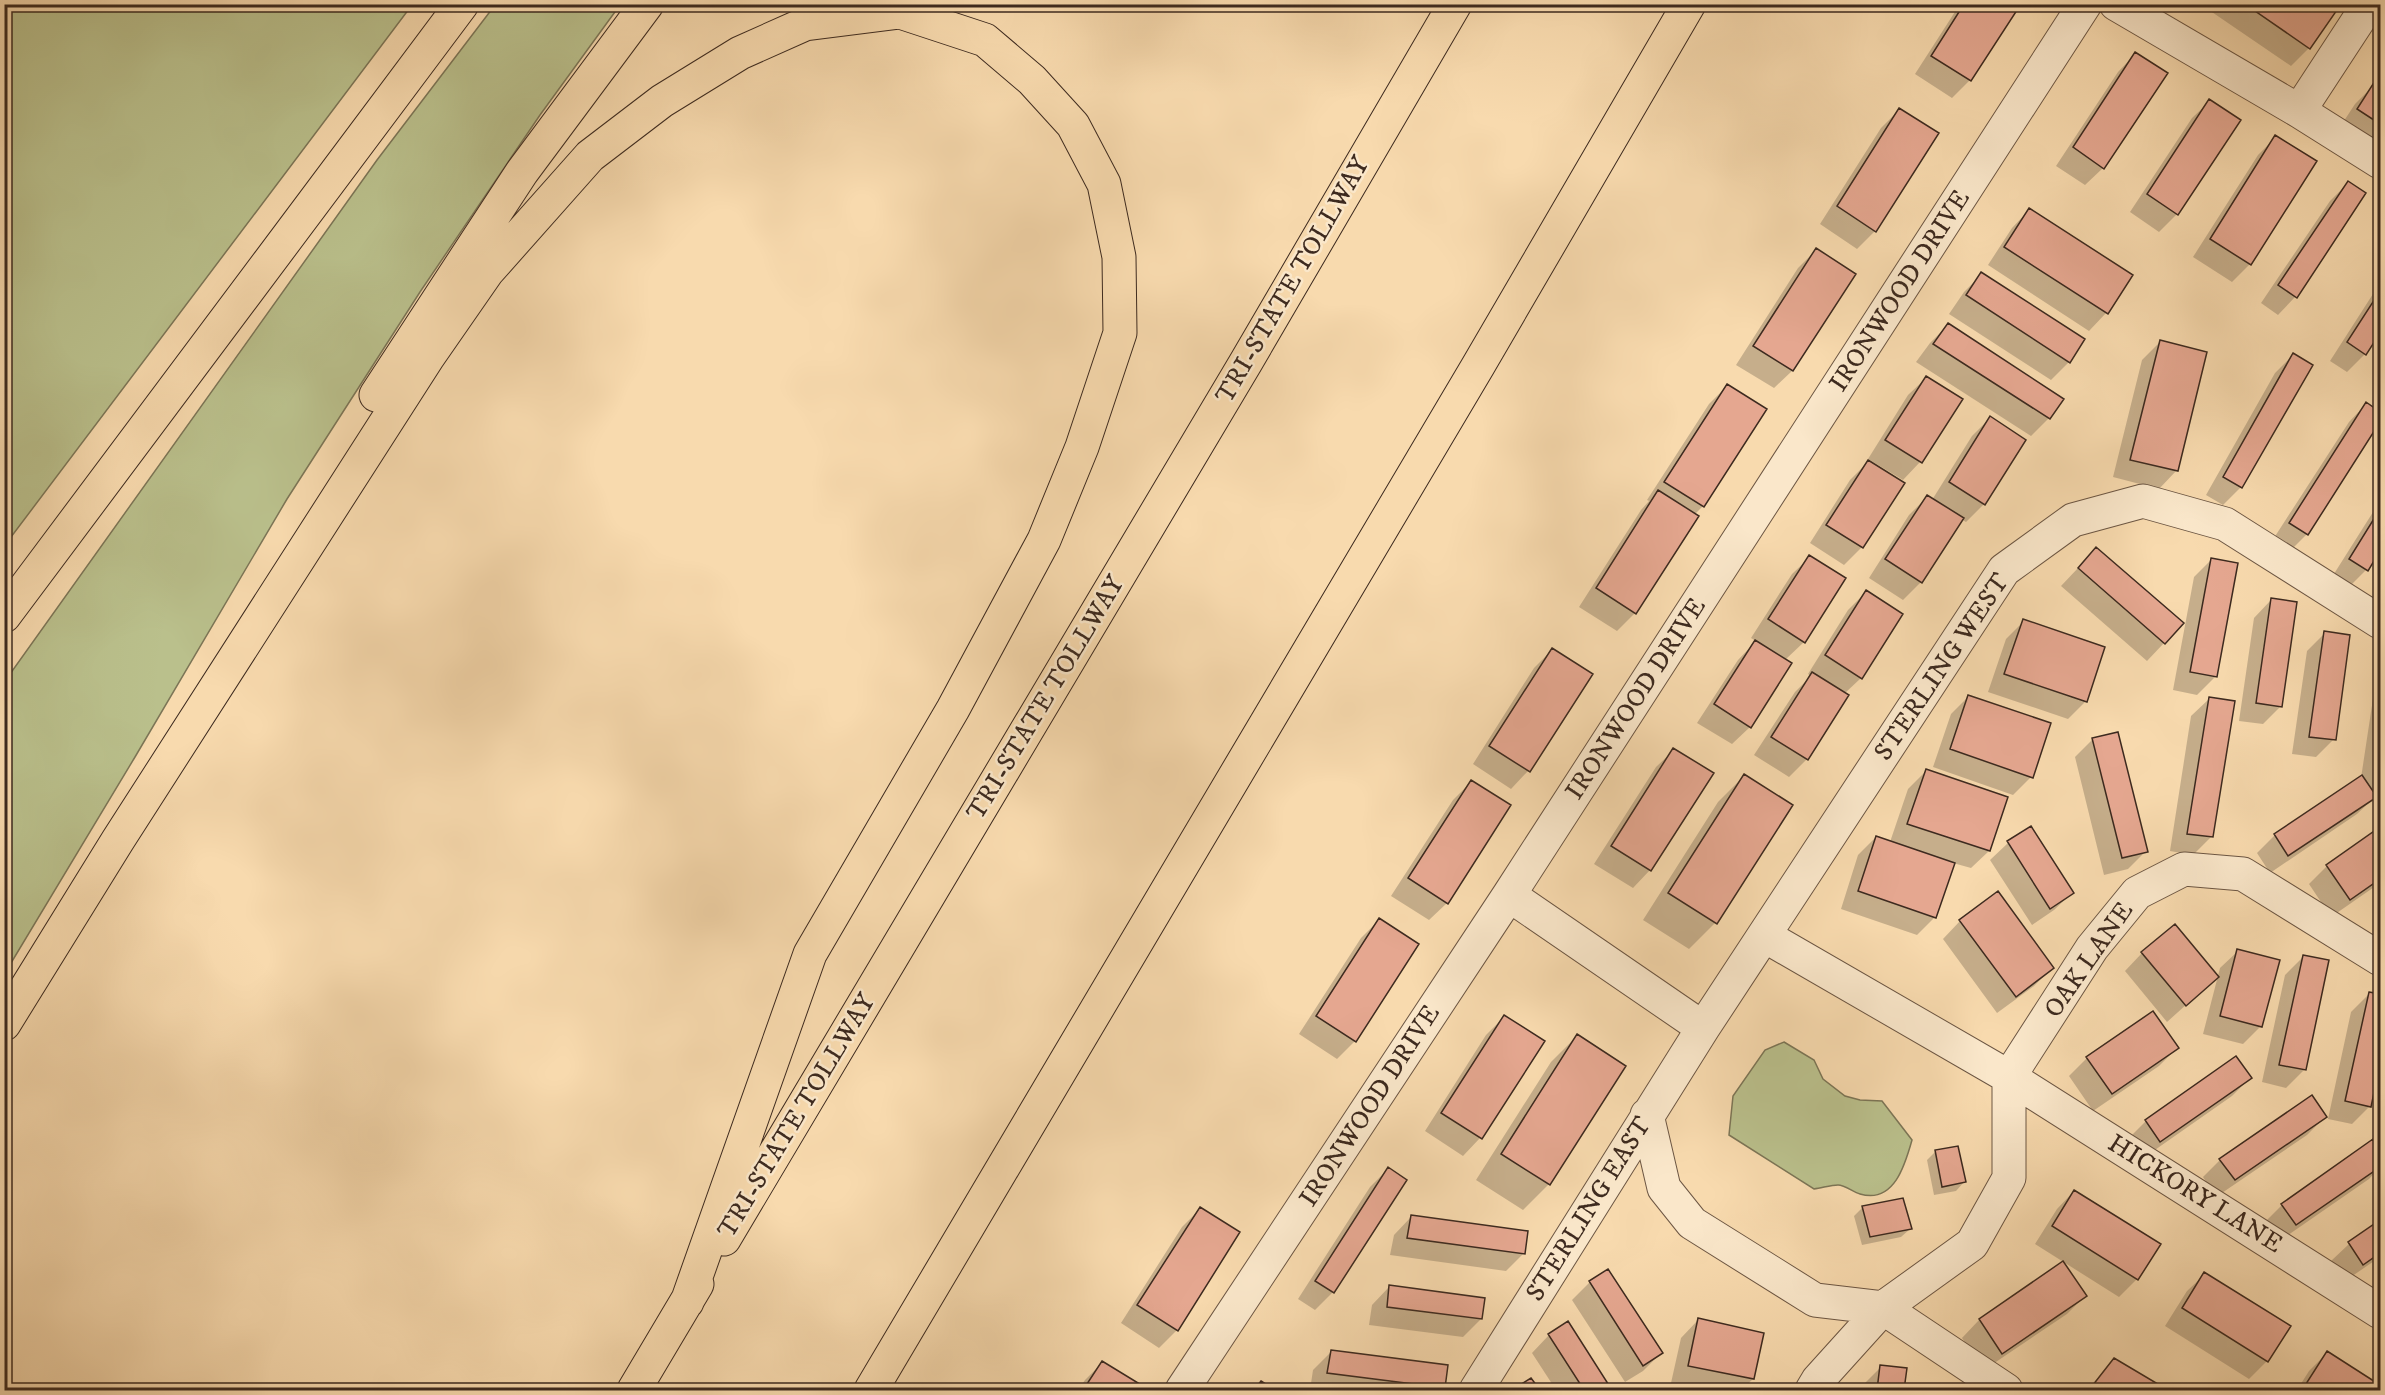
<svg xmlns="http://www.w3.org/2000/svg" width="2385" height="1395" viewBox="0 0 2385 1395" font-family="'IM FELL DW Pica',serif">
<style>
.green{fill:#bac08c;stroke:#7c7556;stroke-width:1.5}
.shadow{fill:#0003}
.building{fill:#e5a790;stroke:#3d2a1f;stroke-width:1.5}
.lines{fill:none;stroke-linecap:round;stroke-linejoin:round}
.street-casing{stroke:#6c5643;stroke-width:35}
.highway-casing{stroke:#3d2a1f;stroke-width:35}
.street{stroke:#fae7ca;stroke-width:33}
.highway{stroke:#f8daae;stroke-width:33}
.labels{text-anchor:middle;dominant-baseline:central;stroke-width:5;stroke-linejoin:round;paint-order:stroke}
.street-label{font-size:26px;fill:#3d2a1f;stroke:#fae7ca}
</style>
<rect width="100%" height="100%" fill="#f8daae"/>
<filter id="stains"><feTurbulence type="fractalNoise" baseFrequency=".00333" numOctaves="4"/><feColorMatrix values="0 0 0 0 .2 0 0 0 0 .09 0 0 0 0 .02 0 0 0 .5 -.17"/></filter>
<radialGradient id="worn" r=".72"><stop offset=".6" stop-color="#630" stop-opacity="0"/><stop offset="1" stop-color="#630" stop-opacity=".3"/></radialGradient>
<path class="green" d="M5 4 412 5 5 545 4 5Z
M495 5H620L540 115 420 292 287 499 135 757 5 973V681L377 160Z
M1784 1042 1814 1060 1823 1079 1845 1096 1860 1100 1882 1101 1912 1140C1905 1165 1894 1204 1860 1194 1853 1192 1845 1185 1838 1185 1831 1185 1822 1188 1814 1189L1729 1135 1733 1096 1765 1050Z"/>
<path class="shadow" d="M1960 4H2019L1970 80 1952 98 1915 74Z
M2208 4H2326L2309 48 2291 66 2206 8Z
M2380 44V53L2376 50Z
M2135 54 2103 168 2085 185 2056 166 2118 72Z
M2373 86 2380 91V153L2340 127 2355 104Z
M2210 101 2239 120 2177 214 2159 232 2130 212 2192 118Z
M1899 110 1875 231 1857 249 1820 224 1881 128Z
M2276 137 2250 264 2232 282 2193 257 2258 155Z
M2348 183 2295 297 2278 315 2261 303 2330 201Z
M2029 210 2131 275 2106 313 2089 331 1988 265 2012 228Z
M1816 250 1854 274 1792 371 1774 388 1736 365 1798 268Z
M1982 274 2069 362 2051 380 1949 314 1964 292Z
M2380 283V330L2365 354 2347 372 2330 361Z
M1948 325 2049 418 2031 436 1916 362 1930 343Z
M2160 342 2205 353 2176 471 2159 489 2113 477 2142 360Z
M2293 355 2311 365 2241 487 2223 505 2206 495 2275 373Z
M1926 378 1961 399 1920 462 1903 480 1868 459 1908 395Z
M1727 386 1765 410 1703 506 1694 515 1697 517 1635 613 1617 631 1579 607 1641 510 1649 501 1647 500 1709 404Z
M2366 404 2380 414V420L2307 534 2289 552 2272 541 2349 422Z
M1990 418 1984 504 1966 522 1961 519 1921 582 1903 600 1869 578 1909 515 1927 497 1932 500 1972 436Z
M1868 462 1862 547 1844 565 1810 543 1850 480Z
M2380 501V548L2366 570 2349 587 2332 577Z
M2096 549 2164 643 2147 661 2061 586Z
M1810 557 1804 642 1785 660 1750 727 1732 744 1697 723 1738 660 1756 641 1751 638 1792 574Z
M2211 560 2215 677 2197 695 2173 690 2194 577Z
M1866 592 1861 678 1844 694 1807 759 1789 777 1754 755 1795 692 1811 676 1808 674 1848 610Z
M2271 600 2281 706 2263 724 2239 721 2254 618Z
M2024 621 2086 701 2068 719 1988 692 2006 639Z
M2325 633 2334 739 2316 757 2292 754 2307 651Z
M1552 650 1528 771 1511 789 1473 764 1534 668Z
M2380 685V799L2374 798 2357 814 2270 873 2257 853 2275 835 2361 778 2374 692Z
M1969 696 2031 777 2013 795 1933 767 1951 714Z
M2209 699 2211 837 2193 855 2170 851 2191 716Z
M2093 739 2146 851 2128 869 2104 875 2075 757Z
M1674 750 1650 870 1633 888 1594 864 1656 767Z
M1926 771 1989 851 1971 868 1953 863 1935 917 1917 935 1841 909 1858 855 1876 837 1890 842 1908 789Z
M1744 776 1715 923 1689 949 1643 920 1718 802Z
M1471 782 1447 903 1429 920 1391 896 1453 800Z
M2380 829V883L2331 917 2309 884 2327 866Z
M2008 843 2072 893 2054 910 2032 925 1990 860Z
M1379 920 1355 1041 1337 1059 1299 1034 1361 938Z
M1960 921 2052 968 2034 986 1997 1013 1943 939Z
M2238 951 2261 1026 2243 1044 2203 1034 2220 968Z
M2142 953 2217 977 2167 1022 2125 971Z
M2303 957 2304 1070 2286 1088 2262 1082 2285 975Z
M2369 994 2380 996V1057L2370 1106 2352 1124 2328 1119 2351 1012Z
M1504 1017 1542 1041 1480 1138 1463 1156 1425 1131 1486 1035Z
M1577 1036 1549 1184 1523 1210 1476 1180 1551 1062Z
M2177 1048 2159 1066 2093 1111 2069 1076 2087 1058Z
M2236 1058 2250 1078 2232 1096 2142 1159 2128 1139 2146 1121Z
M2325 1117 2307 1135 2216 1197 2203 1177 2220 1160Z
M2373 1141 2380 1152V1167L2369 1179 2278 1242 2265 1222 2282 1205Z
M1936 1151 1964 1182 1956 1191 1934 1195 1927 1160Z
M1388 1169 1333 1292 1315 1310 1298 1299 1370 1187Z
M2074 1191 2159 1245 2137 1279 2119 1297 2035 1244 2057 1209Z
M1863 1207 1910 1229 1901 1237 1862 1245 1854 1216Z
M1200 1209 1177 1330 1159 1348 1121 1323 1182 1227Z
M1411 1217 1524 1253 1506 1271 1390 1255 1394 1235Z
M2380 1222V1257L2345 1281 2331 1261 2349 1244Z
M2063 1263 2085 1296 2067 1314 1984 1370 1962 1338 1979 1320Z
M2205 1274 2289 1327 2267 1361 2249 1379 2165 1326 2187 1291Z
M1590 1282 1661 1353 1643 1371 1625 1382 1572 1300Z
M1389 1287 1481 1319 1463 1337 1369 1325 1372 1305Z
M1698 1320 1753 1379 1741 1390H1706L1671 1383 1681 1338Z
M1567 1324 1610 1390H1556L1532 1353 1549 1335Z
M1331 1352 1444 1388 1441 1390H1310L1313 1370Z
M2327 1353 2380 1387V1390H2297L2309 1371Z
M2115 1360 2165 1390H2087Z
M1102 1363 1141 1387 1138 1390H1078L1085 1380Z
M1881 1367 1905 1369 1903 1390H1862L1863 1385Z"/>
<path class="building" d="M1964 4H2021L1971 81 1931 56Z
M2245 4H2329L2337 10 2310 49Z
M2135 52 2168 73 2104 169 2073 147Z
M2373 84 2380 89V124L2357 109Z
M2209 99 2241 120 2178 215 2147 194Z
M1899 108 1939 133 1876 232 1837 206Z
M2275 135 2317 161 2251 265 2210 239Z
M2348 181 2366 193 2297 298 2278 285Z
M2029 208 2133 275 2108 314 2004 247Z
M1816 248 1856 274 1793 371 1753 346Z
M1981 272 2085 339 2070 363 1966 295Z
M2380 291V333L2366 355 2347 342Z
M1948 323 2064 399 2050 419 1933 344Z
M2160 340 2207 352 2178 471 2130 460Z
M2293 353 2313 365 2242 488 2223 477Z
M1926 376 1963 399 1922 463 1885 440Z
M1727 384 1767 409 1704 507 1664 482Z
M2366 402 2380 412V422L2308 535 2289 523Z
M1990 416 2026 440 1985 505 1949 482Z
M1868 460 1905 483 1863 548 1826 525Z
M1658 490 1699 516 1636 614 1596 588Z
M1927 495 1964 518 1922 583 1885 559Z
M2380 509V551L2368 571 2349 559Z
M2096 547 2184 623 2165 644 2078 568Z
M1809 555 1846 578 1805 643 1768 619Z
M2211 558 2238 563 2217 677 2190 672Z
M1866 590 1903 614 1862 679 1825 655Z
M2271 598 2297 602 2282 707 2256 703Z
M2023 619 2105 647 2087 702 2004 674Z
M2324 631 2350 635 2336 740 2309 737Z
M1755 640 1792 663 1751 728 1714 704Z
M1552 648 1593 674 1530 772 1489 746Z
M1812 672 1849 695 1808 760 1771 737Z
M1968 695 2051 723 2033 778 1950 749Z
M2209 697 2235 701 2213 837 2187 834Z
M2118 732 2148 852 2122 858 2092 738Z
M2380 743V779L2375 778Z
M1673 748 1714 773 1651 871 1611 846Z
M1926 769 2008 797 1990 851 1907 824Z
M1744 774 1793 805 1717 924 1668 893Z
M2362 775 2377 797 2288 856 2274 834Z
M1471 780 1511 805 1448 904 1408 878Z
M2031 826 2074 893 2050 909 2007 841Z
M2380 827V879L2350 900 2326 865Z
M1876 836 1955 863 1936 918 1858 891Z
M1998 891 2054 968 2016 997 1959 920Z
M1379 918 1419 944 1356 1042 1316 1016Z
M2175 924 2219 977 2186 1006 2141 952Z
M2237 949 2280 960 2262 1027 2220 1016Z
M2303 955 2329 960 2306 1070 2279 1065Z
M2369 992 2380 994V1064L2371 1107 2345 1101Z
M2153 1011 2179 1048 2112 1094 2086 1057Z
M1504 1015 1545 1041 1482 1139 1441 1113Z
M1577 1034 1626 1066 1550 1185 1501 1154Z
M2236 1056 2252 1078 2160 1142 2145 1120Z
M2312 1095 2327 1117 2235 1180 2219 1159Z
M2373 1139 2380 1150V1167L2296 1225 2281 1204Z
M1958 1146 1966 1182 1942 1187 1935 1150Z
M1388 1167 1407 1180 1334 1293 1315 1281Z
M2074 1190 2161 1244 2138 1280 2052 1226Z
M1903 1198 1912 1229 1870 1237 1862 1206Z
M1200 1207 1240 1232 1178 1331 1137 1305Z
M1411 1215 1528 1231 1525 1254 1407 1238Z
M2380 1220V1253L2363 1265 2348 1242Z
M2063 1261 2087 1296 2002 1354 1979 1319Z
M1608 1269 1663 1353 1643 1366 1589 1281Z
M2204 1272 2291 1326 2268 1362 2182 1308Z
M1389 1285 1485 1298 1482 1319 1387 1307Z
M1698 1318 1764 1333 1754 1379 1688 1366Z
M1568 1321 1612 1390H1584L1548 1334Z
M1331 1350 1448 1365 1445 1388 1327 1373Z
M2327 1351 2380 1385V1390H2309L2304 1387Z
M2114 1358 2168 1390H2089Z
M1102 1361 1143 1386 1140 1390H1083Z
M1880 1365 1907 1368 1904 1390H1877Z
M1531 1378 1540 1390H1512Z
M1261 1381 1275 1390H1254Z"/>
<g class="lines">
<defs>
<path id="street" d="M2116 4 2299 111 2380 162
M2299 111 2369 4
M1509 895 1703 1028
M1765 936 2009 1077 2380 1312
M2009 1077 2092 948 2137 893 2184 869 2243 874 2380 959
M1647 1115 1664 1188 1692 1223 1815 1300 1883 1308 2006 1390
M1182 1390 1509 895 2085 4
M1476 1390 1703 1028 2004 570 2073 520 2143 501 2225 524 2380 622
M1812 1390 1818 1380 1883 1308 1972 1244 2009 1178V1077"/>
<path id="highway" d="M376 395 522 172 647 4
M4 616 462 4
M4 1024 118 840 428 357 487 272 590 156 662 101 740 53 805 24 900 12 985 40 1032 80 1073 125 1104 184 1119 257 1120 333 1082 447 1044 540 953 709 810 954 687 1302
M724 1239 1246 362 1455 4
M634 1390 697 1284
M871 1390 1478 366 1689 4"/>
</defs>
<use href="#street" class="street-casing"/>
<use href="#highway" class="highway-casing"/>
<use href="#street" class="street"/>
<use href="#highway" class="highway"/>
</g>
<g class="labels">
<g class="street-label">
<text transform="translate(1293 280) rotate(-60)">TRI-STATE TOLLWAY</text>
<text transform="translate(1900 291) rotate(-57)">IRONWOOD DRIVE</text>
<text transform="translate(1942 667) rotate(-56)">STERLING WEST</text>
<text transform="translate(1046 698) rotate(-59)">TRI-STATE TOLLWAY</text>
<text transform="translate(1636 699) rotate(-57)">IRONWOOD DRIVE</text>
<text transform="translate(2089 960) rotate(-55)">OAK LANE</text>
<text transform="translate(1370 1106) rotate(-57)">IRONWOOD DRIVE</text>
<text transform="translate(797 1116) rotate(-59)">TRI-STATE TOLLWAY</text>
<text transform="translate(2195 1194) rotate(32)">HICKORY LANE</text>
<text transform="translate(1589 1209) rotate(-58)">STERLING EAST</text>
</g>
</g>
<rect width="2385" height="1395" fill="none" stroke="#f8daae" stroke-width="24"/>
<rect x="6" y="6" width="2373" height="1383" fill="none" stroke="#3d2a1f" stroke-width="3"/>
<rect x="12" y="12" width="2361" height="1371" fill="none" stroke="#3d2a1f" stroke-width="1.5"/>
<rect width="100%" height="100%" filter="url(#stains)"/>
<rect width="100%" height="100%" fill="url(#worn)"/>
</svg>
